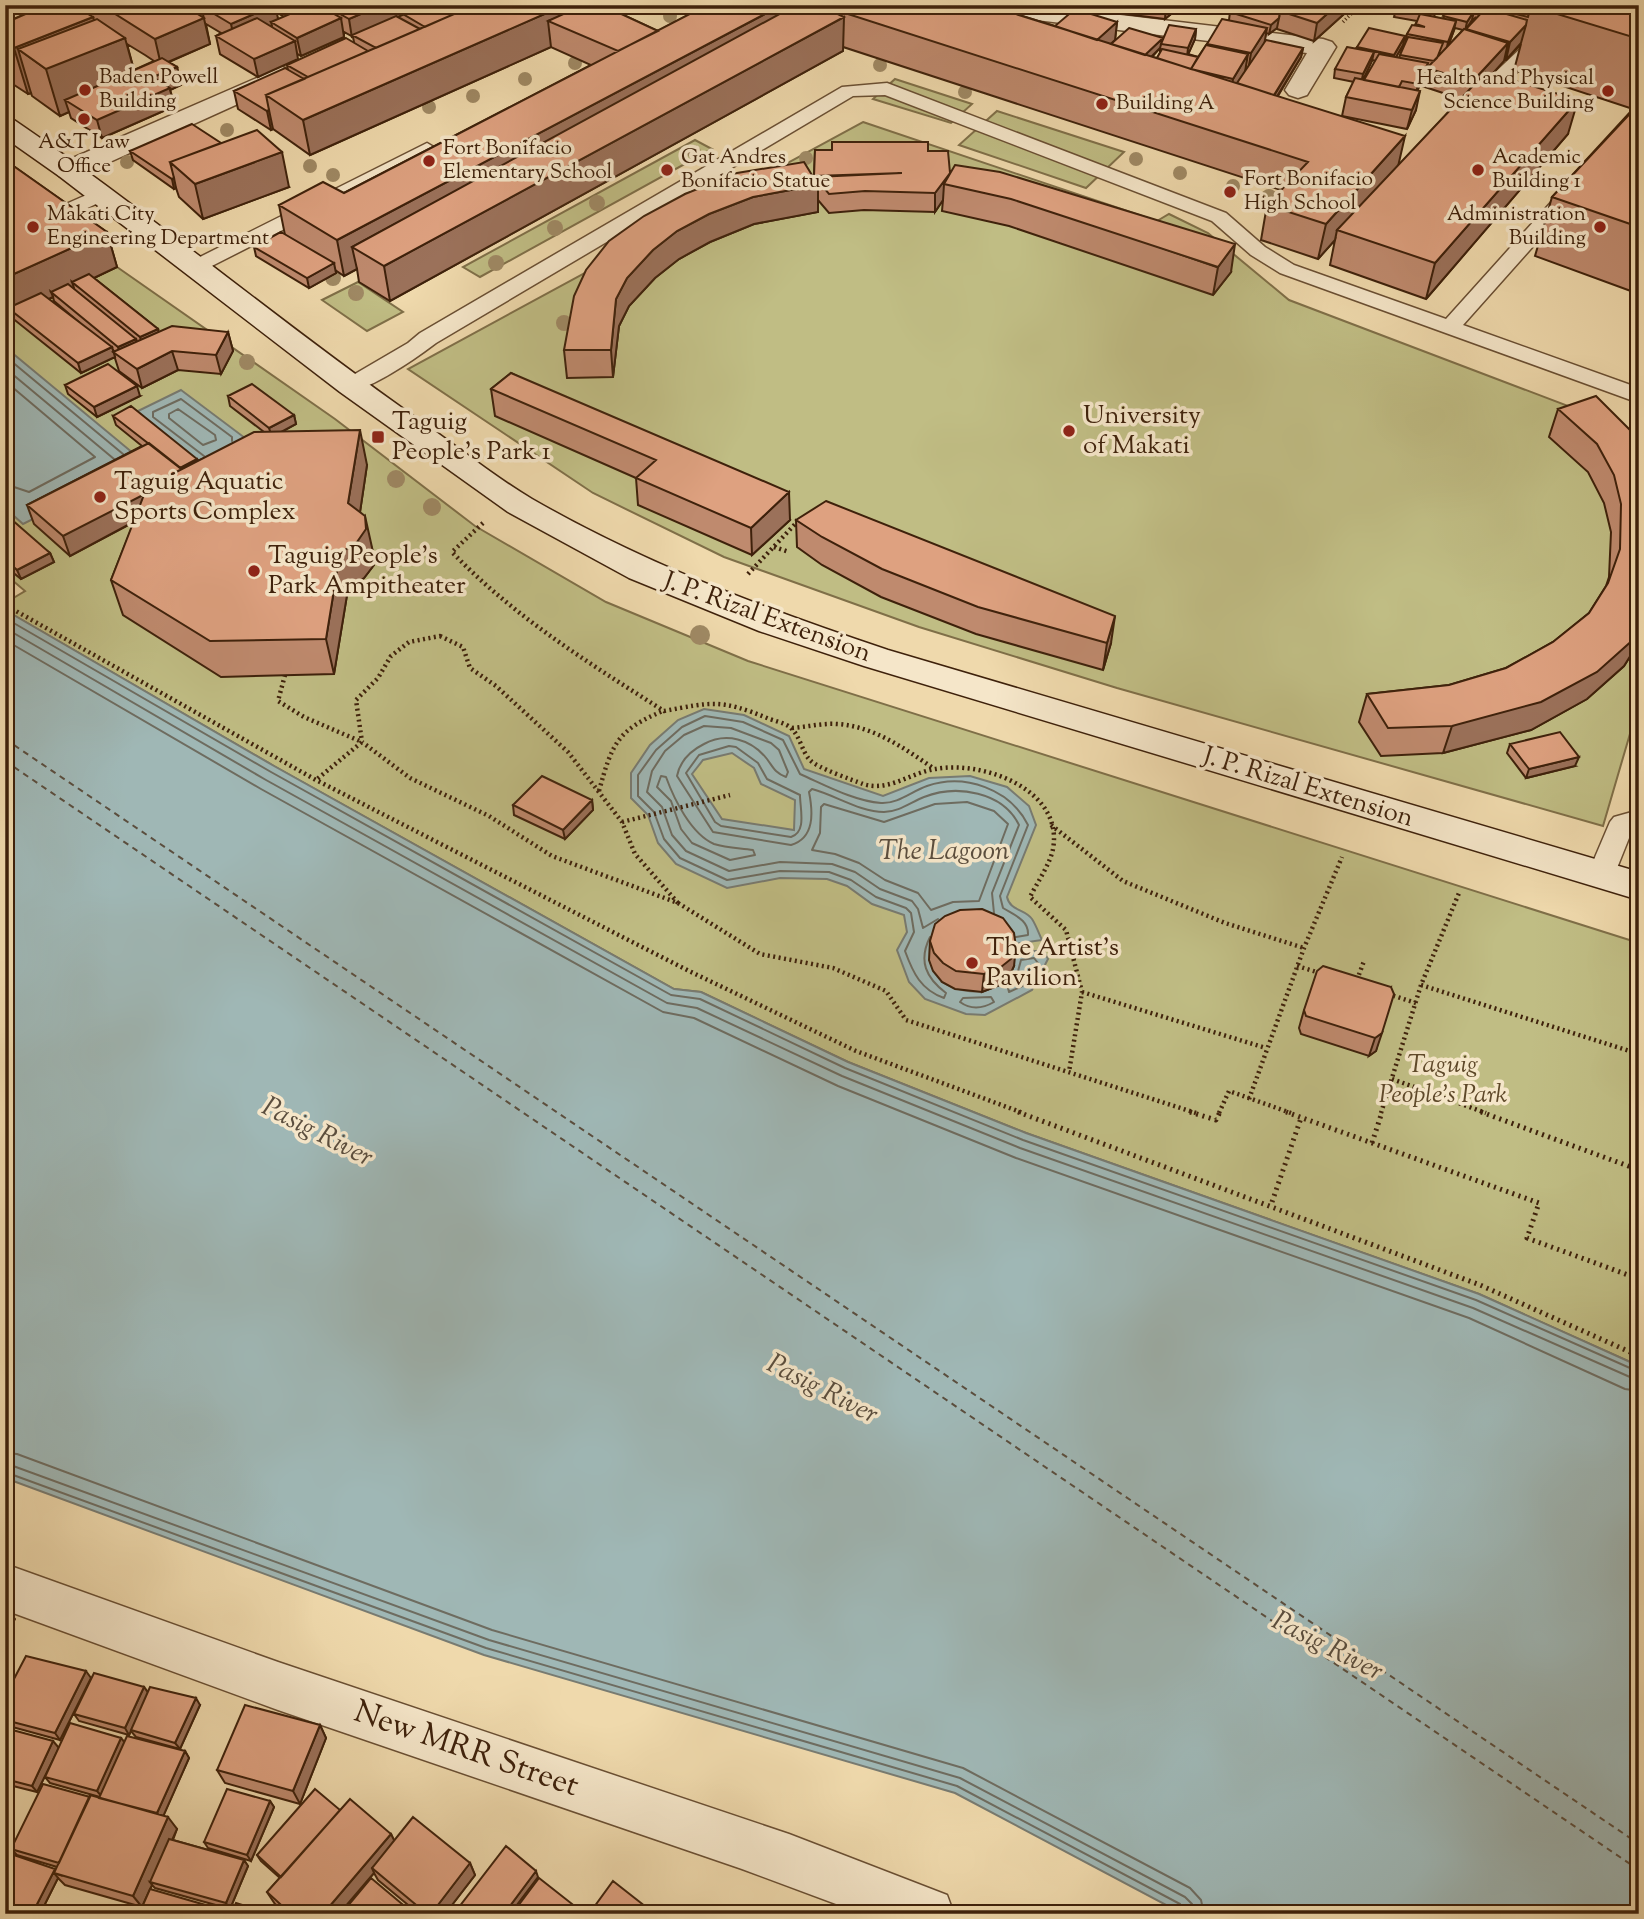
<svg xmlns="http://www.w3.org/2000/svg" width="1644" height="1919" viewBox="0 0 1644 1919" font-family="'Sorts Mill Goudy',serif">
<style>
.green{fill:#c0bd84;stroke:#7f6f48;stroke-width:2}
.water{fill:#9fb7b5;stroke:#787b71;stroke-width:2;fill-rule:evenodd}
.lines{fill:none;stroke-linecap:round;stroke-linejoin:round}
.shore{stroke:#6e6c60;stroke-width:2}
.ferry{stroke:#5b4e3e;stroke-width:2;stroke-dasharray:6 5;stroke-linecap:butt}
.lane-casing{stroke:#6a4f33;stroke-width:3}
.street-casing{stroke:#6a4f33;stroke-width:3}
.secondary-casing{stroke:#3e210b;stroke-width:3}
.path-far2{stroke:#3e210b;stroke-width:3.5;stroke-dasharray:1 2.5;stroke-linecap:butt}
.path-far1{stroke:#3e210b;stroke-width:4.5;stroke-dasharray:2 3.5;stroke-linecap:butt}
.path{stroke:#3e210b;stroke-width:5;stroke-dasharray:2 4.5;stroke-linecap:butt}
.lane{fill:#f5e6c9;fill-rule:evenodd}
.street{fill:#f5e6c9;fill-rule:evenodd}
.secondary{fill:#f5e6c9;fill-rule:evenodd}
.tree{fill:#9f8964}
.wall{fill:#bf8a6e;stroke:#3e210b;stroke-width:2;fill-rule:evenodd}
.shaded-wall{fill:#9b715a;stroke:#3e210b;stroke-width:2}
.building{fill:#dea180;stroke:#3e210b;stroke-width:2}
.poi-dot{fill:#8f2418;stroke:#f5e6c9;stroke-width:2.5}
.labels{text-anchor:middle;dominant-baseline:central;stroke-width:7;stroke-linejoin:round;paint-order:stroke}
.far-poi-label{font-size:21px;fill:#3e210b;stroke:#f5e6c9;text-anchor:start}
.poi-label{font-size:26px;fill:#3e210b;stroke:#f5e6c9;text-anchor:start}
.street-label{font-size:26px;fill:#3e210b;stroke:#f5e6c9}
.park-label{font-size:26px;font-style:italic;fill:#5e4829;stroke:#f5e6c9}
.water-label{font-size:28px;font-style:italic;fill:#5b4e3e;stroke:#f5e6c9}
.near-street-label{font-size:32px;fill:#3e210b;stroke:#f5e6c9}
</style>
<rect width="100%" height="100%" fill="#efd9ac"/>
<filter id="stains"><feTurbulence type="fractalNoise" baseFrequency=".00286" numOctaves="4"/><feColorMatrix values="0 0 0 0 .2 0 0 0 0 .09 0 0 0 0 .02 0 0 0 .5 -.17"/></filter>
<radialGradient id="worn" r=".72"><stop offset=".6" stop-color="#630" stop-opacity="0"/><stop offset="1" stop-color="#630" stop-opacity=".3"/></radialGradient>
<path class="green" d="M895 79 972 104 951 123 873 99Z
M997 111 1124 152 1086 188 959 145Z
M863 122 1157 221 1169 214 1208 233 1289 300 1639 433V703L1603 826 1117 688 919 627 724 557 593 493 408 369Z
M695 140 712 149 480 277 463 267Z
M117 267 335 419 475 526 606 602 748 661 1639 943V1366L1479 1294 1026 1133 848 1062 701 992 674 989 274 766 5 610V603L25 591 5 574V319Z
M358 282 403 312 367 331 322 300Z"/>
<path class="water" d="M5 347 145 463 23 524 5 508Z
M181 390 249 441 203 465 136 412Z
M5 610 274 766 674 989 701 992 848 1062 1026 1133 1479 1294 1639 1366V1914H1183L955 1793 484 1655 5 1478Z
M704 709 744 715 789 736 804 769 883 796 929 778 970 776 1007 787 1029 806 1036 825 1007 897C1010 911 1025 909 1032 919 1036 925 1039 934 1042 940L1008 945 942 982C961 993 978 995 1000 985L1012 951H1044L1048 959 1032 990 985 1015 966 1014 925 999 909 982 897 950 907 932 904 915 872 904 847 886 827 879 780 878 727 888 676 864 658 843 648 815 631 798V773L650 745 678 720ZM732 753 754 768 761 784 795 800 794 830 722 819 692 774 703 760Z"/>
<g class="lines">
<path class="shore" d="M5 356 123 454
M5 368 114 459
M5 381 95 457 29 492 5 484
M178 409 215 435 216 440 203 445 169 418V414Z
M204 456 153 417V412L181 399 232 437V441
M5 618 271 772 671 995 700 999 845 1068 1023 1140 1476 1300 1639 1372
M5 628 266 780 667 1003 697 1008 842 1076 1020 1148 1473 1308 1639 1381
M5 640 261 789 663 1012 694 1018 838 1086 1016 1158 1469 1318 1625 1389 1639 1391
M729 746 736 747 758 763 767 779 800 795C800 809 807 832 791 837L721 826 715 822 686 773 699 755Z
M661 776 666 777C674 799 691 834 714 844 727 848 740 848 753 850L755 855 730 860 692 843 681 829 671 801 657 787Z
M967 802 994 811 1008 824 979 901 953 902 931 910 918 893 885 880 859 863 835 854 812 850 820 833 821 807 824 804 884 822 935 804Z
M938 919 923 928 918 909 912 901 880 889 855 872 832 864 780 862 729 871 686 851 672 835 662 807 647 792 652 771 665 751 684 735 704 726 731 728 771 743 779 750 788 772 786 777C775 773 773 767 767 759 751 739 726 732 704 744 690 751 680 761 677 776L713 832 791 845C815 838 813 812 809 792L812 789C835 795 860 812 884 812 899 812 911 802 924 797 957 784 1003 792 1019 825L992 893 994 913
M930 937C918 961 926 978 946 993L944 998C921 990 913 973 905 951L914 932 911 913 906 908 876 897 851 880 829 872 780 871 727 880 680 858 664 839 654 812 638 796V775L656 750 682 727 705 716 743 722 783 740 800 774C825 785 854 801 881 803 898 804 912 791 927 786 965 773 1010 789 1028 825L1000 896 1003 908C1014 915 1029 920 1028 935L1016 937
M1034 958 1038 963 1027 984 1009 992 1008 988 1016 979 1021 960Z
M991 997 994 1002C982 1009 971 1010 960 1002L963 998Z
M5 1453 17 1454 492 1630 963 1768 1190 1888 1201 1900 1204 1914
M5 1463 489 1640 960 1778 1185 1897 1192 1904 1194 1914
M5 1472 486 1648 957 1786 1180 1904 1185 1914"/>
<path class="ferry" d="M5 739 1639 1844
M5 761 1639 1870"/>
<defs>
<path id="lane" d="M1544 31 1550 32 1553 36 1550 40 1482 106H1468L1466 102 1468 98 1538 32Z
M887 83 1226 213 1265 247 1294 265 1446 319 1563 189H1577L1580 193 1577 197 1463 325 1639 388V403L1280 273 1251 255 1212 221 885 95 853 96 436 343C419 356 363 396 343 391L340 386 343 381 408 343 420 333 842 87Z
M427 143 437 149 434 153 202 271H188L185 267 188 263Z
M100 189 107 191 110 195 107 199 48 226H34L31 222 34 218Z
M1639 810V830L1631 833 1611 883 1601 886 1591 883 1587 876 1610 822 1614 817Z"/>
<path id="street" d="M960 5H1036L1323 39 1332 42 1336 47 1307 95 1298 98 1289 95 1285 90 1307 53 972 12 963 10Z
M282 67 291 70 295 75 291 80 79 176 69 178 59 176 55 170 59 164Z
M5 1564 278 1662 789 1834 947 1895 954 1914H863L742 1869 278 1710 5 1610Z"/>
<path id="secondary" d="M5 118 14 120C153 215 282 324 419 420 457 446 493 476 532 499 645 564 765 609 888 650L1639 872V900L864 666 759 631 629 578 508 512 340 392 59 176 5 138Z"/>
</defs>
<use href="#lane" class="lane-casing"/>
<use href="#street" class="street-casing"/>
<use href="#secondary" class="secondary-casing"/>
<path class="path-far2" d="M1343 22 1360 5"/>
<path class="path-far1" d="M483 523 452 552C514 617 589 663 664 711 712 702 721 699 767 718 774 721 786 723 791 728 800 736 802 752 810 760 817 768 853 780 863 784 889 792 910 773 935 769 982 760 1064 789 1053 849 1050 864 1037 883 1030 897L1066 930 1082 992 1069 1072
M774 547 789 552
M748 574 799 520
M7 606 316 780 689 971 856 1051 1023 1113
M440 636 463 647 470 668 496 686 568 752 622 822 635 854 678 903 552 856 489 816 410 778 362 742 356 700 378 678 391 656 409 642Z
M285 675 278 701 304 717 362 742 316 780
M792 728C807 727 822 723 837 724 873 726 904 748 933 768
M599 791C612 744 617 730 663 711
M622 822 730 795
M1051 825 1123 881 1225 923 1304 948
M678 903 760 954 833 968 886 991 906 1020 1196 1113
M1297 966 1320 973
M1357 980 1364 961
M1421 985 1639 1054
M1082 992 1266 1048
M1388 994 1416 1003
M1392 1079 1486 1113
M1249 1099 1304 948 1342 857
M1219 1113 1229 1091 1291 1113
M1381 1113 1421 985 1459 893"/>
<path class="path" d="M1018 1112 1480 1285 1639 1356
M1190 1112 1216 1120 1220 1112
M1286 1112 1539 1203 1527 1238 1639 1279
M1481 1112 1639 1170
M1372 1143 1382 1112
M1272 1202 1301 1118"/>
<use href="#lane" class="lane"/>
<use href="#street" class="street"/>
<use href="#secondary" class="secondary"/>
</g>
<g class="tree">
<circle cx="670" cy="16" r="7"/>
<circle cx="575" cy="63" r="7"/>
<circle cx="880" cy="65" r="7"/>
<circle cx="525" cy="79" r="7"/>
<circle cx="965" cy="92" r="7"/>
<circle cx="473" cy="96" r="7"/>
<circle cx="429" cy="107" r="7"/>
<circle cx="227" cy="130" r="7"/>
<circle cx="694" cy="152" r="7"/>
<circle cx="806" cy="158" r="7"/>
<circle cx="1136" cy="159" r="7"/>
<circle cx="127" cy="162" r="7"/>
<circle cx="310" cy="166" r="7"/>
<circle cx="1180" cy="173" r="7"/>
<circle cx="333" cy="175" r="7"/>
<circle cx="1233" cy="186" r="7"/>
<circle cx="1269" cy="197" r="8"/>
<circle cx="597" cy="203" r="8"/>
<circle cx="555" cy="228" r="8"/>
<circle cx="496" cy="263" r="8"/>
<circle cx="333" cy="278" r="8"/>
<circle cx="356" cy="293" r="8"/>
<circle cx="564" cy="323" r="8"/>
<circle cx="247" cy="362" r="8"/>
<circle cx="396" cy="479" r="9"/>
<circle cx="432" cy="507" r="9"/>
<circle cx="700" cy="635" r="10"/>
</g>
<path class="wall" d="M22 5H602L658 31 707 5H987L1055 26 1117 22 1115 40 1111 44 1163 38 1196 29 1195 39 1188 54 1198 57 1207 44 1229 20 1230 12 1238 5H1354L1314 41 1277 29V28L1269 34 1266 33 1264 43 1303 48 1301 57 1278 96 1399 165 1461 99 1422 86 1426 69 1417 91 1416 110 1407 129 1342 116 1346 97 1354 82 1334 78 1335 69 1356 49 1357 47 1403 45 1396 57 1399 58 1405 43 1407 34 1415 25 1417 21 1394 17 1397 5H1438L1434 17 1443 19 1446 12H1444L1446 5H1639V294L1535 256 1552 197 1633 109 1514 70 1521 44 1506 60H1504L1493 73 1568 134 1426 299 1330 265 1335 240 1318 259 1261 240 1267 205 1281 190 843 47V51L390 301 359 282 357 269 344 276 335 270 336 273 309 288 256 256 254 247 285 235 279 205 344 193 591 65 551 47 310 155 273 129 271 130 238 109 234 91 288 70 287 65 354 42 353 37 344 32V37L301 56 297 54 258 77 220 54 216 36 221 33 206 24 210 44 169 62 177 67 181 85 170 90 175 106 102 138 71 118 69 112 60 116 32 96 31 93 28 94 5 79V23L32 11ZM276 12 284 17 278 20ZM1476 17 1475 19 1465 30 1472 19H1474ZM1455 28 1463 30 1448 46ZM127 44 145 55 154 61 134 70ZM1160 48V53L1157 58 1152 57ZM1372 60 1376 61 1364 80H1363Z
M1109 5H1182L1165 19 1109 12Z
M221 143 289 187 203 219 179 197 176 188 174 189 133 160 130 151Z
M815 150 928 151 949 174 1231 272 1213 295 1009 226 942 211 943 200 935 212 864 210 829 213 818 200V212L754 224 710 242 679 259 655 278 629 306 619 326 613 377 567 378 564 350 685 194 814 179Z
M5 160 107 232 117 267 94 278 158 329V332H228L233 351 221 374 178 370 142 388 119 371 113 352H115L112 349 115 357 81 373 11 317 5 319ZM53 297 54 301 80 323 49 299Z
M511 373 790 520 752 555 638 505 636 478 495 416 491 389Z
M65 385 140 396 97 417 68 394Z
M228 396 294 415 296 424 283 431 367 465 360 512 373 552 374 565 364 578 348 589 334 674 221 677 123 615 111 580 134 522 70 556 34 524 27 505 142 446 116 425 113 416 198 461 264 432 230 406Z
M1558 409 1639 439V642L1624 666 1587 699 1531 730 1443 753 1381 756 1359 722 1367 694 1449 685 1506 668 1553 642 1589 613 1606 586 1609 577 1611 532 1604 503 1588 472 1549 437Z
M796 520 1111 643 1103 670 976 634 881 597 822 565 797 547Z
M5 522 50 553 54 562 21 579 5 566Z
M1510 744 1575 766 1526 778 1507 753Z
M592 800 593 810 565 839 514 815 513 805Z
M930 941 1014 966 1009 977 1000 985 982 992 955 989 942 982 933 971 929 960Z
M1391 987 1376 1051 1369 1056 1301 1034 1299 1028 1304 1010Z
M91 1678 60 1740 5 1725V1696Z
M144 1687 148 1692 200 1705 180 1749 136 1737 131 1731 129 1735 79 1721 74 1714Z
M320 1725 326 1738 300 1804 225 1783 217 1770Z
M5 1728 58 1747 124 1742 185 1751 189 1758 163 1816 177 1829 173 1840 244 1860 248 1866 230 1909 155 1888 152 1885 142 1907 65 1885 58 1878 40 1914 5 1913V1852L56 1870 57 1867 17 1855 11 1849 90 1797 99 1798 100 1797 50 1783 45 1777 50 1766 37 1792 5 1784Z
M270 1801 274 1807 251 1861 208 1848 204 1842Z
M340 1810 391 1834 394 1841 470 1863 475 1875 445 1914H419L378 1880 374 1873 339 1914H286L275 1904 267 1892 280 1878 261 1861 257 1855Z"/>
<path class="shaded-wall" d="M198 5H242L201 6 210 44 161 65 155 39 201 19Z
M275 5 279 23 271 22 272 26 235 42 231 24Z
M382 5H425L355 36 352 35V38L349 19Z
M565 5H593L548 21 551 47 310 155 303 120Z
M782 5H802L352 247 357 269 344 276 337 240Z
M1166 5H1182L1165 19Z
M1337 5H1354L1314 41 1317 23Z
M1474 11 1472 20 1465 31 1467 22Z
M93 17 102 47 125 38 138 85 65 100 69 112 60 116 46 69 18 49 31 93 28 94 14 48Z
M844 17 843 51 390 301 384 266Z
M341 18 344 37 301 56 297 38Z
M1279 18 1277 28 1269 34 1271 25Z
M1456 21 1454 30 1446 52 1448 42Z
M1117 22 1115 40 1089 64 1090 45Z
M1526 25 1521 43 1506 60 1510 42Z
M1267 28 1264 46 1248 71 1251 53Z
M1196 29 1195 39 1187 57 1188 48Z
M1405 36 1403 45 1392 64 1394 55Z
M1163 38 1160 48 1141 67 1142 57Z
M295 41 298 59 258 77 254 59Z
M1508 43 1504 61 1468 101 1472 82Z
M1303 48 1301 57 1270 108 1272 99Z
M1374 52 1372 61 1361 84 1363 74Z
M1248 54 1245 72 1230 97 1233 79Z
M1428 63 1425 73 1416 94 1418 84Z
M177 67 181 85 170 90 175 106 102 138 97 120 153 77Z
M1420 91 1416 110 1407 129 1412 110Z
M1578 100 1568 134 1426 299 1435 263Z
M269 110 273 129 271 130 267 111Z
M1405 136 1397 171 1337 230 1335 240 1318 259 1326 224Z
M282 152 289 187 203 219 195 184Z
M950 173 944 184 943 200 935 212V193Z
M174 178 176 188 174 189 172 179Z
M818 185V212L754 224 710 242 679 259 655 278 629 306 619 326 613 377 611 350 616 299 627 278 653 250 677 231 709 214 753 197Z
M107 232 117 267 77 286 72 282 74 288 56 296 51 292 53 297 16 314 8 308 11 317 5 319V278Z
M1235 244 1231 272 1213 295 1218 267Z
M334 263 336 273 309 288 307 278Z
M158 329 160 338 143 346 140 337Z
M228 332 233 351 221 374 216 355Z
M136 339 138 348 121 357 118 347Z
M112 347 115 357 81 373 78 363Z
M172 351 178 370 142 388 137 369Z
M137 386 140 396 97 417 94 407Z
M294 415 296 424 272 437 269 428Z
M360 430 367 465 356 539 348 503Z
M197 459 200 468 191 491 70 556 63 536 179 468Z
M789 492 790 520 752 555 751 528Z
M365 516 373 552 374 565 364 578 348 589 334 674 326 639 340 553Z
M50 553 54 562 21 579 17 570Z
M1115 616 1111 643 1103 670 1107 643Z
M1639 632V642L1624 666 1587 699 1531 730 1443 753 1452 726Z
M1579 757 1575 766 1526 778 1529 769Z
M592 800 593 810 565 839 563 830Z
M1016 947 1014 966 1009 977 1000 985 982 992 984 974Z
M1382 1033 1376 1051 1369 1056 1375 1038Z
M5 1606 15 1619 5 1636Z
M86 1671 91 1678 60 1740 55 1733Z
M144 1687 149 1694 129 1735 125 1728Z
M196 1698 200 1705 180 1749 175 1743Z
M320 1725 326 1738 300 1804 293 1791Z
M121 1738 126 1744 102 1797 97 1791Z
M53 1741 59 1748 37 1792 32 1786Z
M185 1751 189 1758 162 1819 157 1813Z
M5 1790 10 1796 5 1804Z
M270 1801 274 1807 251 1861 247 1855Z
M168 1817 177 1829 153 1883 150 1882 152 1885 142 1907 133 1896Z
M391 1834 397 1846 372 1868 374 1873 339 1914H323Z
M244 1860 248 1866 230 1909 226 1903Z
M470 1863 475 1875 445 1914H431Z
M55 1869 60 1875 54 1873 58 1878 40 1914H32Z
M536 1871 538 1877 510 1914H504Z
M216 1908 220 1914H214Z"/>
<path class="building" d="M34 5H46L39 8Z
M46 5H73L93 17 14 48 5 42V23Z
M101 5H183L204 18 155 39Z
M203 5H275L231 24 201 6Z
M292 5H306L298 9Z
M311 5H318L341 18 297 38 271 22Z
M324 5H382L349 19Z
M423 5H453L463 10 425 27 403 14Z
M454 5H475L463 10Z
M475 5H565L303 120 266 95Z
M583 5H602L658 31 618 51 548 21Z
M707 5H782L337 240 279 205 323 182 344 193Z
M796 5H819L844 17 384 266 352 247Z
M820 5H987L1405 136 1326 224 1267 205 1308 162Z
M1238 5H1286L1280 11 1279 18 1271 25 1230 12Z
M1286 5H1337L1317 23 1280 11Z
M1397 5H1437L1433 14 1396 8Z
M1451 5 1474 11 1467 22 1443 16Z
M1456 5H1479L1476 10Z
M1480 5H1531L1528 17Z
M1639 5V39L1531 6V5Z
M1486 8 1527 20 1526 25 1510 42 1466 29Z
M1075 9 1117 22 1097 40 1055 26Z
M1420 14 1456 21 1448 42 1407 34 1412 25 1425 27 1416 24Z
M396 16 420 29 376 48 352 35Z
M257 18 295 41 254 59 216 36Z
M97 19 125 38 46 69 18 49Z
M1222 19 1267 28 1251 53 1207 44Z
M1169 25 1196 29 1188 48 1161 44Z
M1129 28 1163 38 1145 55 1111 44Z
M1369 28 1405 36 1394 55 1357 47Z
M1464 29 1508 43 1472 82 1427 68Z
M1408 37 1443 43 1437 58 1434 61 1400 55Z
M346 38 368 51 308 77 287 65Z
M1266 40 1303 48 1274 95 1237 83Z
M1206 45 1248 54 1233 79 1191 69Z
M1347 47 1374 52 1363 74 1335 69Z
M1162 49 1198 57 1191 69 1157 58Z
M1379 54 1428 63 1418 84 1402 81 1399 87 1364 80Z
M162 58 177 67 153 77 170 88 97 120 65 100Z
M285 68 304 79 266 95 269 110 267 111 234 91Z
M1486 72 1578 100 1435 263 1337 230Z
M1355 78 1420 91 1412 110 1346 97Z
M1639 104V227L1552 197Z
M192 124 221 143 170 162 174 178 172 179 130 151Z
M257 130 282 152 195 184 170 162Z
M832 142H928V151H948L950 173 935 193 865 191 829 194 815 177 902 173 814 176 815 150H832Z
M5 160 107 232 5 278Z
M804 162 818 185 753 197 709 214 677 231 653 250 627 278 616 299 611 350H564L574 296 586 270 609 241 644 216 685 194 737 173Z
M955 165 1000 172 1235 244 1218 267 1011 199 944 184Z
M281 232 334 263 307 278 254 247Z
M89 274 158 329 140 337 72 282Z
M68 284 136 339 118 347 51 292Z
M41 293 112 347 78 363 8 308Z
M172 326 228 332 216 355 172 351 137 369 113 352Z
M108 364 137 386 94 407 65 385Z
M511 373 789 492 751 528 636 478 656 460 491 389Z
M252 384 294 415 269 428 228 396Z
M1596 396 1639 439V632L1635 638 1597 672 1541 702 1452 726 1388 728 1367 694 1449 685 1506 668 1553 642 1589 613 1608 583 1620 549 1621 504 1614 475 1597 444 1558 409Z
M131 406 197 459 180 468 113 416Z
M360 430 348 503 365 516 366 529 357 542 340 553 326 639 210 641 111 580 147 487 254 432Z
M149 443 182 469 147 487 145 494 63 536 27 505Z
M826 501 1115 616 1107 643 978 607 882 569 822 537 796 520Z
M11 519 50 553 17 570 5 559V522Z
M1560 732 1579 757 1529 769 1510 744Z
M542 776 592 800 563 830 513 805Z
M982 909 1003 918 1014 933 1016 947 1011 959 1001 967 984 974 956 971 943 963 934 953 930 941 935 924 945 916 960 910Z
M1323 966 1391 987 1394 994 1382 1033 1375 1038 1306 1016 1304 1010 1317 971Z
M26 1656 86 1671 55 1733 5 1720V1696Z
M94 1673 144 1687 125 1728 74 1714Z
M150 1687 196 1698 175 1743 131 1730Z
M245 1705 320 1725 293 1791 217 1770Z
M70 1723 121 1738 97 1791 45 1777Z
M5 1728 53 1741 32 1786 5 1779Z
M127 1736 185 1751 157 1813 99 1798Z
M43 1784 90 1797 59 1863 11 1849Z
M227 1789 270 1801 247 1855 204 1842Z
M315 1789 340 1810 281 1877 257 1855Z
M90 1795 168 1817 133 1896 54 1873Z
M350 1799 391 1834 323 1914H291L267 1892Z
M413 1817 470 1863 431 1914H427L372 1868Z
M169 1839 244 1860 226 1903 150 1882Z
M506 1846 536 1871 504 1914H459L456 1911Z
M5 1852 55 1869 32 1914H18L5 1909Z
M371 1878 414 1914H341Z
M539 1878 581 1911 580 1914H512Z
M613 1881 655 1914H589Z
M150 1889 216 1908 214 1914H139Z
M236 1903 268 1913 231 1914Z"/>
<g class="poi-dot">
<circle cx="85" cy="90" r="7"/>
<circle cx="1608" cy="91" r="7"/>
<circle cx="1102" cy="104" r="7"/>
<circle cx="84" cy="119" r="7"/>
<circle cx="429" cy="161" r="7"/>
<circle cx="667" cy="170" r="7"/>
<circle cx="1478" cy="170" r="7"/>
<circle cx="1230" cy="192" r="7"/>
<circle cx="33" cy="227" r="7"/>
<circle cx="1600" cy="227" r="7"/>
<circle cx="1069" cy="431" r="7"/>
<rect x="371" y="430" width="14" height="14" rx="3.5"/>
<circle cx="100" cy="497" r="7"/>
<circle cx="254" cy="571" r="7"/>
<circle cx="972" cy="963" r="7"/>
</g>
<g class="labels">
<g class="far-poi-label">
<text x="99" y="78">Baden Powell<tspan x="99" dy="24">Building</tspan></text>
<text x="1594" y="79" text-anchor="end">Health and Physical<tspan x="1594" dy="24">Science Building</tspan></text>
<text x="1116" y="104">Building A</text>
<text x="84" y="143" text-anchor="middle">A&amp;T Law<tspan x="84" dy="24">Office</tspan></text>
<text x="443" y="149">Fort Bonifacio<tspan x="443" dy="24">Elementary School</tspan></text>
<text x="681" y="158">Gat Andres<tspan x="681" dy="24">Bonifacio Statue</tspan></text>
<text x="1492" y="158">Academic<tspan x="1492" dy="24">Building 1</tspan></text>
<text x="1244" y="180">Fort Bonifacio<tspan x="1244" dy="24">High School</tspan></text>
<text x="47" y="215">Makati City<tspan x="47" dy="24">Engineering Department</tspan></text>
<text x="1586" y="215" text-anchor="end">Administration<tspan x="1586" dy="24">Building</tspan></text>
</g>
<g class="poi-label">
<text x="1083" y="416">University<tspan x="1083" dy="30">of Makati</tspan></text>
<text x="392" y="422">Taguig<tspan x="392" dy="30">People's Park 1</tspan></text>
<text x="114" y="482">Taguig Aquatic<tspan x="114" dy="30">Sports Complex</tspan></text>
<text x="268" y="556">Taguig People's<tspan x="268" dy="30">Park Ampitheater</tspan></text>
<text x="986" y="948">The Artist's<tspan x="986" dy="30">Pavilion</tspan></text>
</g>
<g class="street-label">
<text transform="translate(767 618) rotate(20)">J. P. Rizal Extension</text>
<text transform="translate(1308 788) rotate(17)">J. P. Rizal Extension</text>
</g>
<g class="park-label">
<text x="1443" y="1065">Taguig<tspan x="1443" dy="30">People's Park</tspan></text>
</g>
<g class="water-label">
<text x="944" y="852">The Lagoon</text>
<text transform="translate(317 1133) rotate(27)">Pasig River</text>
<text transform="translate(822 1390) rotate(27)">Pasig River</text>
<text transform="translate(1327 1647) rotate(27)">Pasig River</text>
</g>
<g class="near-street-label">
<text transform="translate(466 1750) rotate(19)">New MRR Street</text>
</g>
</g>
<rect width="1644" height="1919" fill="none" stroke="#efd9ac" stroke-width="28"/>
<rect x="7" y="7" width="1630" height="1905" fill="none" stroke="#3e210b" stroke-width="3.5"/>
<rect x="14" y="14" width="1616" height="1891" fill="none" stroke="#3e210b" stroke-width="2"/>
<rect width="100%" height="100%" filter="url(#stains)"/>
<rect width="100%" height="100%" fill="url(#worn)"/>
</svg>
